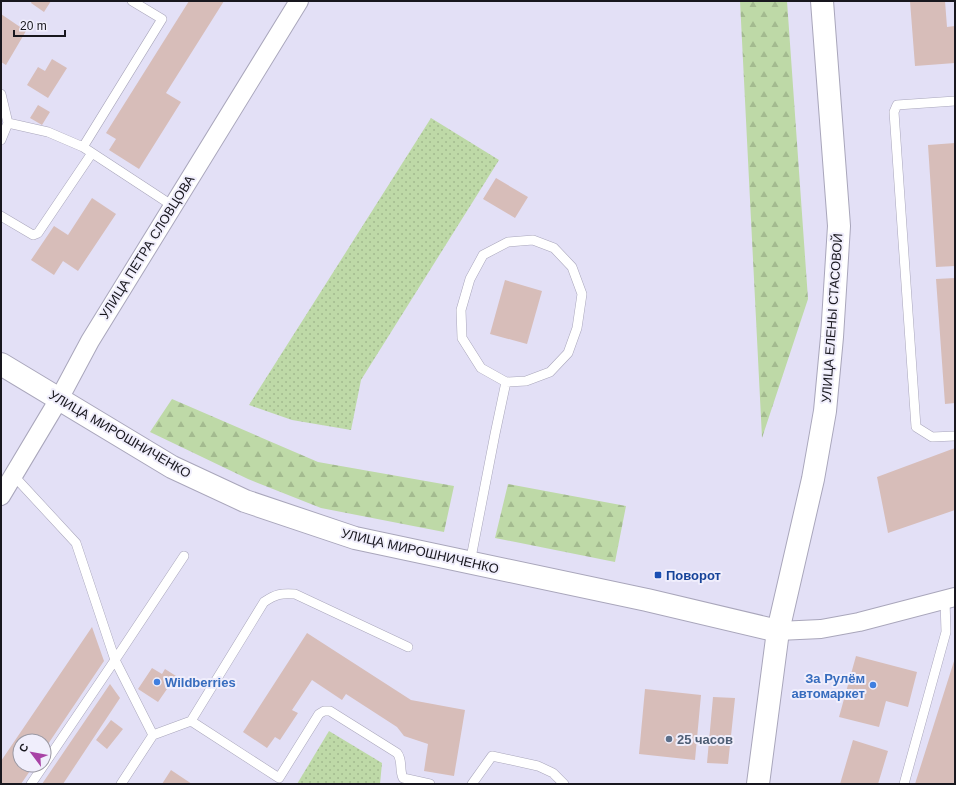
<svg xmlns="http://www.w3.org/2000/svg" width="956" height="785" viewBox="0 0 956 785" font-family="Helvetica,sans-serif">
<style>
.grass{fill:url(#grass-dots)}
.forest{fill:url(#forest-firs)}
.building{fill:#d7bdb9}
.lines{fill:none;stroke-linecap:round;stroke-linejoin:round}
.service-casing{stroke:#a9a6bb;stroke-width:10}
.minor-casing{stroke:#a9a6bb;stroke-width:20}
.tertiary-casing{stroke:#a9a6bb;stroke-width:24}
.secondary-casing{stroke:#a9a6bb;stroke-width:24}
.service{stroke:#fff;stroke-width:9}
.minor{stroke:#fff;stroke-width:18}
.tertiary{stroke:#fff;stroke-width:22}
.secondary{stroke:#fff;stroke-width:22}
.transit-dot{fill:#1a4fb4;stroke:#f0eefc;stroke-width:1.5}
.shop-dot{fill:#3f7fe0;stroke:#f0eefc;stroke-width:1.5}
.service-dot{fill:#5c6f8a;stroke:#f0eefc;stroke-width:1.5}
.labels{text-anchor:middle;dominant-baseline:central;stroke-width:4;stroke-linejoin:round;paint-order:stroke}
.street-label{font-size:13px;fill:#18171e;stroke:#f0eefc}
.transit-label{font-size:13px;font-weight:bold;fill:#164399;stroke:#f0eefc;text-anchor:start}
.shop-label{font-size:13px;font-weight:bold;fill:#366cbe;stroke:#f0eefc;text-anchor:end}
.service-label{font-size:13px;font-weight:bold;fill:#4e5e75;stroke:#f0eefc;text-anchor:start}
</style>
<defs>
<pattern id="grass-dots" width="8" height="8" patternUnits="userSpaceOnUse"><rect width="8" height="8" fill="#bed9a7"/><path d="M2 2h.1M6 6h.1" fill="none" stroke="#a3ba8f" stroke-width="1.8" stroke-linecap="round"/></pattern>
<pattern id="forest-firs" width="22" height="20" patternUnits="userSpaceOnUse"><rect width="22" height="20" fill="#bed9a7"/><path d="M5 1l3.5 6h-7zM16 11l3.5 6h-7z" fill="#a3ba8f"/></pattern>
</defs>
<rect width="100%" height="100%" fill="#e3e0f6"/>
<path class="grass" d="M431 118 499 160 361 380 351 430 292 420 249 405Z
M329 731 382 763 380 784H297Z"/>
<path class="forest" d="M740 1H787L808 299 762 438Z
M172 399 318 462 454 486 444 532 321 508 248 479 150 432Z
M508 484 626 506 615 562 495 538Z"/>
<path class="building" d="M32 1H51L44 12 31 3Z
M189 1H224L166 93 181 102 139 169 109 150 116 139 106 133Z
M910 1H945L947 27 955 26V63L915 66Z
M1 14 26 31 6 65 1 62Z
M52 59 67 68 48 98 27 85 38 67 45 71Z
M38 105 50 112 42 125 30 118Z
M955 143V266L936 267 928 145Z
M496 178 528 197 515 218 483 199Z
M92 198 116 214 78 271 63 261 54 275 31 260 54 226 68 235Z
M955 278V403L945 404 936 279Z
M505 280 542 291 527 344 490 334Z
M955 448V510L888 533 877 477Z
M92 627 104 661 44 750V741H20V765H34L21 784H1V761Z
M307 633 411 700 465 710 454 776 424 771 428 744 404 736 397 727 346 694 342 700 312 680 292 710 298 713 280 740 275 737 267 748 243 732Z
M856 656 917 672 908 707 886 701 879 727 839 717Z
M955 658V784H915Z
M152 668 162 674 165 669 176 676 158 702 138 689Z
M110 684 120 698 63 784H42Z
M645 689 701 695 695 760 639 754Z
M713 697 735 698 728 764 707 763Z
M111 720 123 729 107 749 96 740Z
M853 740 888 751 878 784H840Z
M171 770 192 784H162Z"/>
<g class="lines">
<defs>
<path id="service" d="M1 94 8 123
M955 101 897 105 894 112 916 427 932 437 955 436
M1 140 8 123 48 132 83 147 173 206
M83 147 162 19 132 1
M1 216 33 235 38 233 92 153
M14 476 76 543 115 660 153 735 121 784
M470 563 495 434 506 382 481 368 462 338 461 310 470 279 483 255 508 242 533 240 554 248 572 267 582 294 577 328 568 353 550 372 526 381 506 382
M191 721 264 602C276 594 281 593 295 594L408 647
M153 735 191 721 279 778 319 714 324 711H330L397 753C403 760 399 770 403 778L430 784
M31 784 115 660 184 556
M472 784 492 756 538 766 553 773 564 784
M904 784 946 632 945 600"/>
<path id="minor" d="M1 496 59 399 90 341 299 1
M778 631 821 629 859 622 955 597"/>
<path id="tertiary" d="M1 364 172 467 245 501 355 538 647 600 778 631"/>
<path id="secondary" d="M758 784 778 631 813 479 825 411 832 337 839 226 822 1"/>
</defs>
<use href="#service" class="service-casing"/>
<use href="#minor" class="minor-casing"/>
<use href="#tertiary" class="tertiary-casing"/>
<use href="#secondary" class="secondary-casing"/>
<use href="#service" class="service"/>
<use href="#minor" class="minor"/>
<use href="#tertiary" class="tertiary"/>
<use href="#secondary" class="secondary"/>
</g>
<rect class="transit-dot" x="654" y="571" width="8" height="8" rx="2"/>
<g class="shop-dot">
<circle cx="157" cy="682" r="4"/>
<circle cx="873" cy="685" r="4"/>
</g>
<circle class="service-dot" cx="669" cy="739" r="4"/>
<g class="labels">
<g class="street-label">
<text transform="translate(147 247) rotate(-58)">УЛИЦА ПЕТРА СЛОВЦОВА</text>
<text transform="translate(832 318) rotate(-86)">УЛИЦА ЕЛЕНЫ СТАСОВОЙ</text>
<text transform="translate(120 434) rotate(30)">УЛИЦА МИРОШНИЧЕНКО</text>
<text transform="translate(420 551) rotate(13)">УЛИЦА МИРОШНИЧЕНКО</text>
</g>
<g class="transit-label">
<text x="666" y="575">Поворот</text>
</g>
<g class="shop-label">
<text x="865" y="678">За Рулём<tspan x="865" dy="15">автомаркет</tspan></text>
<text x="165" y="682" text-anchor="start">Wildberries</text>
</g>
<g class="service-label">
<text x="677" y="739">25 часов</text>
</g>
</g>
<rect width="956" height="785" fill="none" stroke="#18171e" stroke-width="4"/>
<g transform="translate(32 753) rotate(302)"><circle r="19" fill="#f0eefc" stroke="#9a98a3"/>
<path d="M0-3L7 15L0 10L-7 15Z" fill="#a842a6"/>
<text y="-6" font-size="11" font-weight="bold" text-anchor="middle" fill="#18171e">С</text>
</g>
<path d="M14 30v6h51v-6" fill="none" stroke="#18171e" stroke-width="2"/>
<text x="20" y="30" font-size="12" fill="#18171e" stroke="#f0eefc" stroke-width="3" paint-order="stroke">20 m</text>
</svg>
